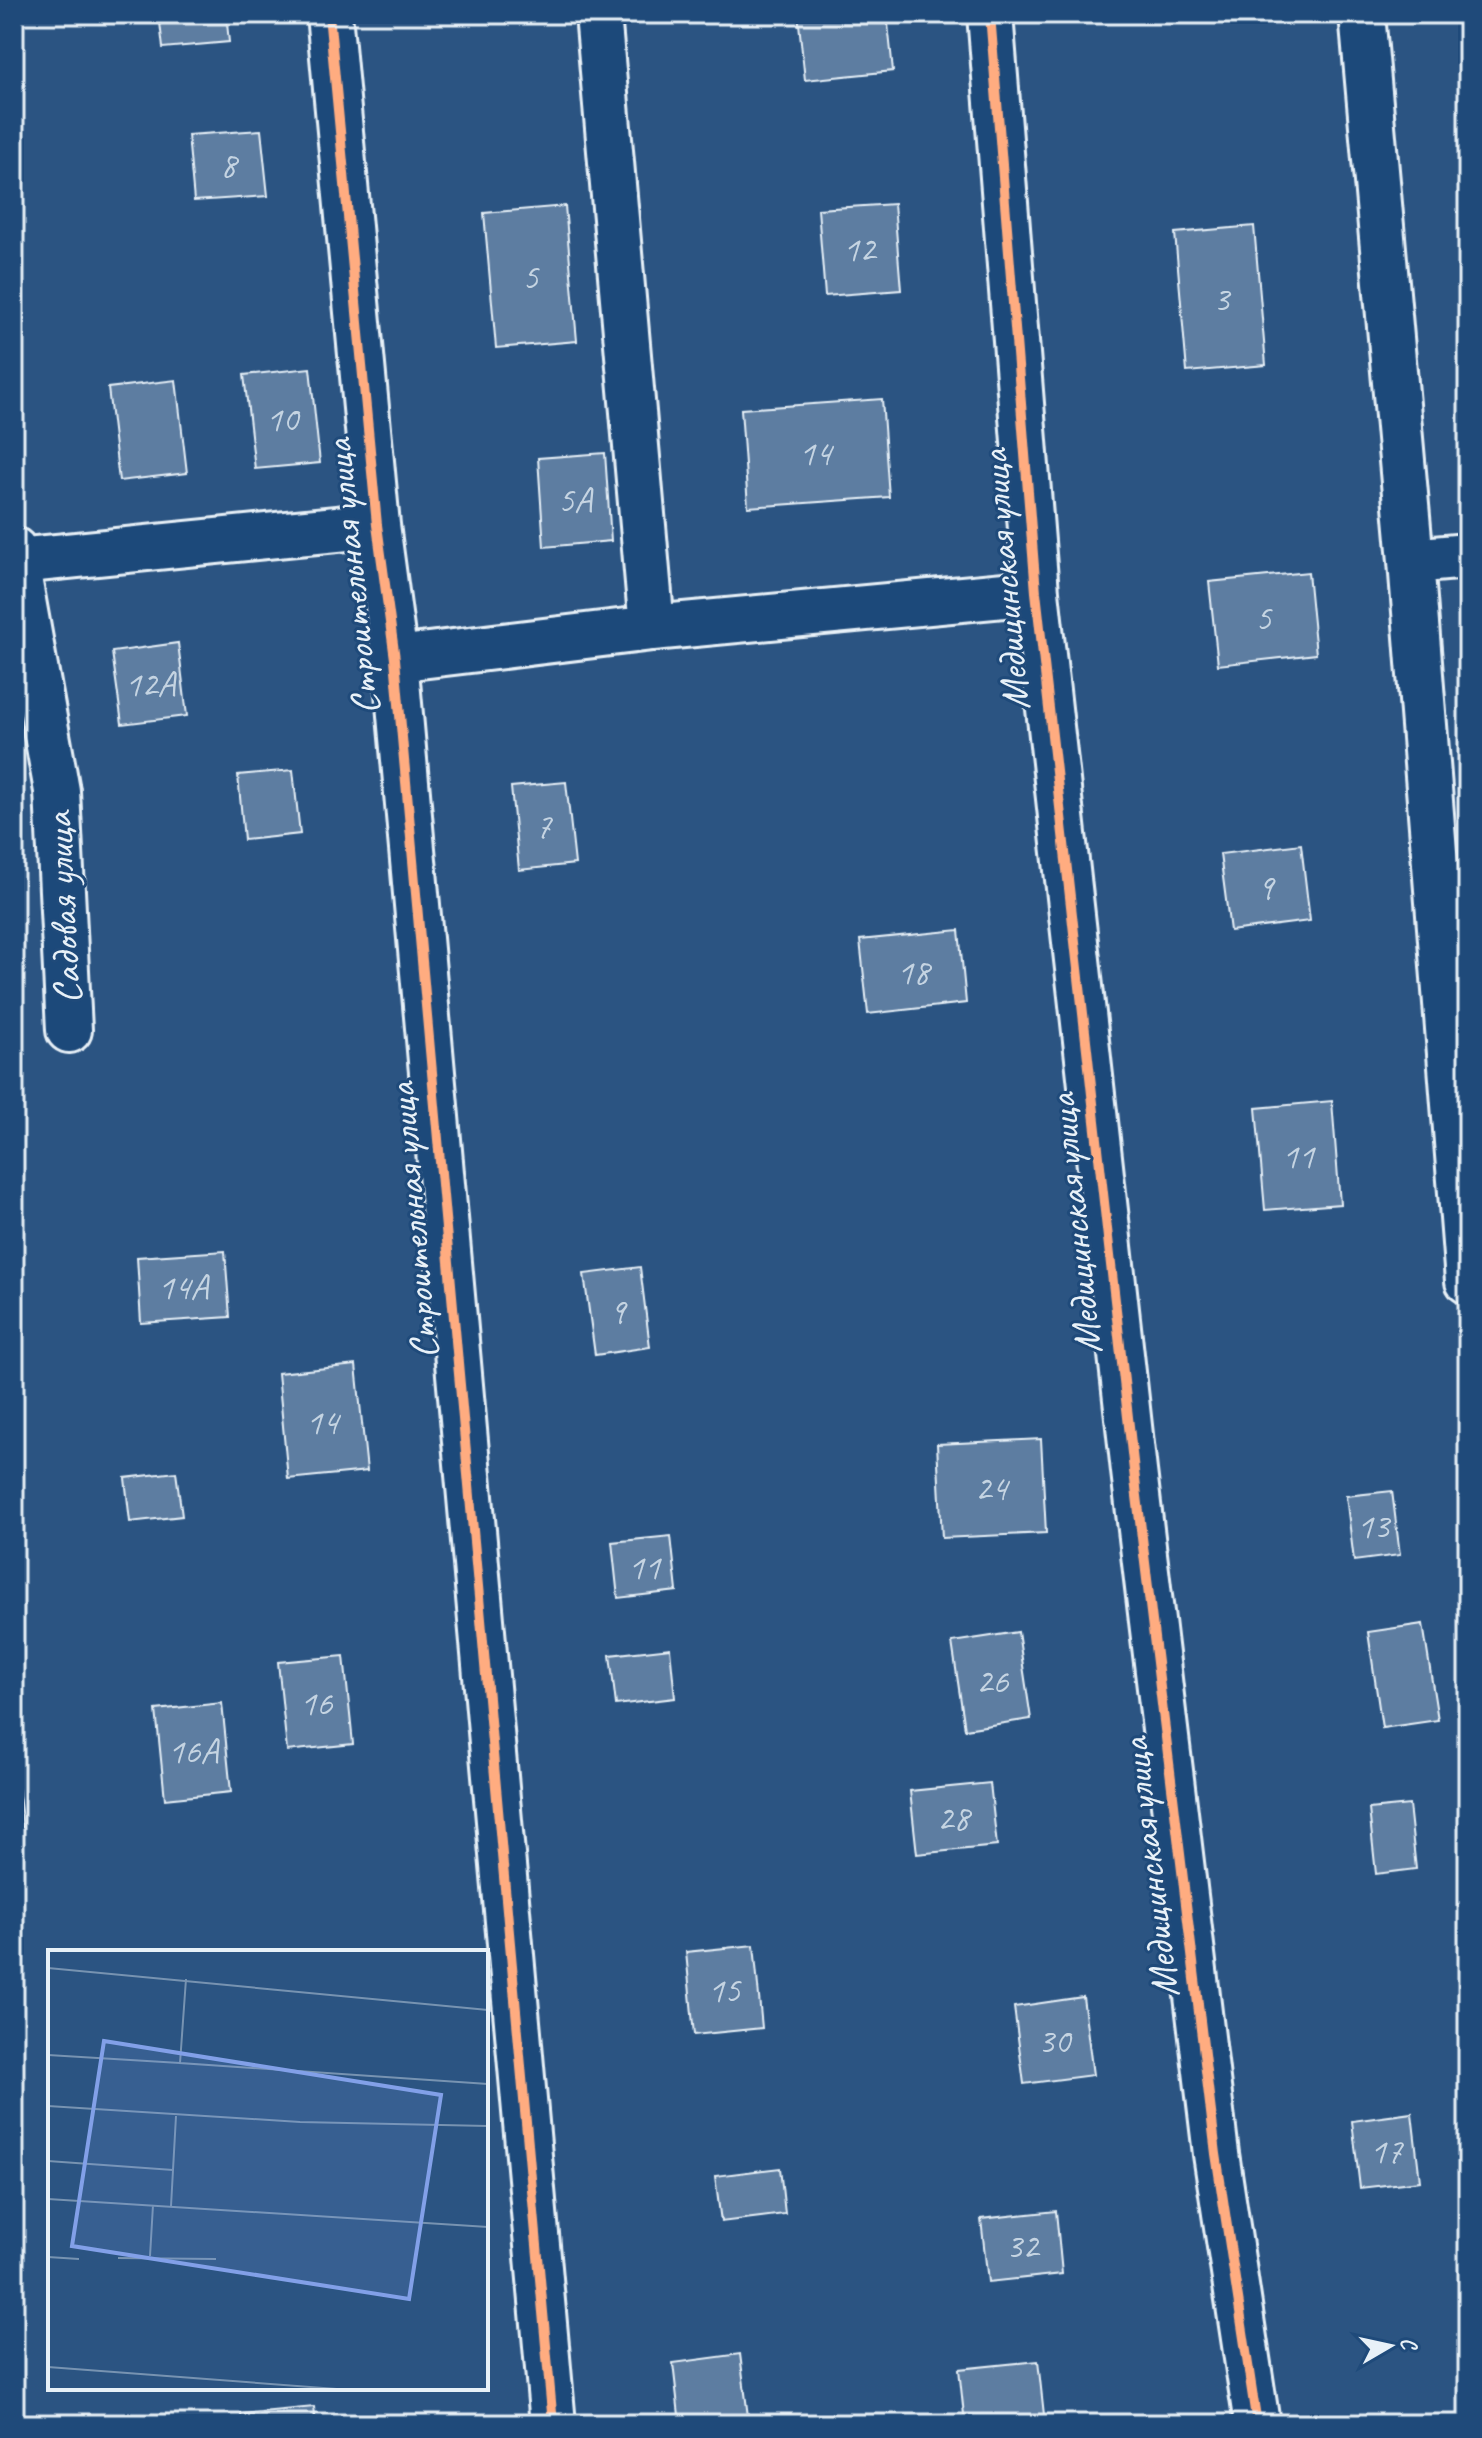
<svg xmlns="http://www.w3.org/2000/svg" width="1482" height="2438" viewBox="0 0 1482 2438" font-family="Caveat,sans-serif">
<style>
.building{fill:#5d7da1;stroke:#e8f1f8;stroke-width:2}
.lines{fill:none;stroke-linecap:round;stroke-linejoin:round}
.minor-casing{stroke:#e8f1f8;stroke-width:50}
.minor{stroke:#1f4a7a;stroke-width:44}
.cycleway-casing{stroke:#1f4a7a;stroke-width:15}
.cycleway{stroke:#ffac80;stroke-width:10}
.labels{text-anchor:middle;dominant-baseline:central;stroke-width:6;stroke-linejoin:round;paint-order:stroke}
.number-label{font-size:36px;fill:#c5d4e2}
.street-label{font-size:40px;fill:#e8f1f8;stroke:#1f4a7a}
.inset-road{fill:none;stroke:#7793b1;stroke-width:2}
.view{fill:#82a0e8;fill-opacity:0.15;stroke:#82a0e8;stroke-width:4}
.inset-edge{fill:none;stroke:#e8f1f8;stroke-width:4}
</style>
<rect width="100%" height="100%" fill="#2b5482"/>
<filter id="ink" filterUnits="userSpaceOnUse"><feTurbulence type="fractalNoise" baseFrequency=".0125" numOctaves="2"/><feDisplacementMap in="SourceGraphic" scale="16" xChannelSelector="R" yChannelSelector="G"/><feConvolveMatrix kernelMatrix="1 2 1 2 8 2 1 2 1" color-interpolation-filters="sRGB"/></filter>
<g filter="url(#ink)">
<path class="building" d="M159 14H226L229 42 163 48Z
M798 14H887L893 71 805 80Z
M261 130 268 196 194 201 188 135Z
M894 204 901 290 825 296 818 209Z
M565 206 577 341 496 348 484 213Z
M1254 226 1266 365 1187 372 1175 233Z
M310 368 320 463 255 469 244 375Z
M176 380 187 473 119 481 108 388Z
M882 399 889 497 748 507 741 409Z
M605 453 611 541 544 547 538 458Z
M1308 572 1316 654 1218 665 1209 582Z
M178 643 187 716 122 724 112 652Z
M293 770 300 834 244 840 238 775Z
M566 782 575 864 519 870 511 787Z
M1301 844 1310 921 1230 931 1220 854Z
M959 930 966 1003 868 1014 860 940Z
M1332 1101 1340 1204 1265 1210 1256 1108Z
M225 1251 230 1317 141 1323 137 1257Z
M640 1267 650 1347 595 1355 584 1274Z
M356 1365 367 1471 288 1479 278 1373Z
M1041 1439 1046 1533 942 1538 937 1444Z
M176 1472 182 1516 130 1522 125 1478Z
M1392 1491 1400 1555 1354 1561 1346 1496Z
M671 1536 677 1591 618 1598 612 1542Z
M1423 1624 1438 1720 1382 1728 1368 1632Z
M1018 1632 1031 1719 965 1729 952 1642Z
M670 1648 675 1698 616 1705 610 1655Z
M344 1656 353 1744 287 1751 278 1662Z
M222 1703 231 1792 165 1799 156 1710Z
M16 1771 23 1827 14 1828V1772Z
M990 1783 997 1846 917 1854 910 1791Z
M1409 1805 1416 1869 1376 1874 1369 1809Z
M754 1945 762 2028 694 2035 686 1952Z
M1083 1997 1093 2075 1024 2084 1014 2007Z
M1412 2113 1420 2181 1360 2188 1352 2121Z
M780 2168 785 2214 721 2222 715 2176Z
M1056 2211 1062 2274 988 2282 981 2219Z
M740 2354 749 2424H680L673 2363Z
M1038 2361 1045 2424H965L959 2369Z
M314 2407 316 2424H242L241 2414Z
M1437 2417 1438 2424H1374L1373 2420Z"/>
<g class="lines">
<defs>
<path id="minor" d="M329 14 377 525 395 659 553 2424
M598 14 652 628
M990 14 1036 592 1134 1471 1216 2154 1257 2424
M1362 14 1411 561
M14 550 57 791 69 1030
M1468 556 1411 561 1468 1281
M17 561 377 525
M395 659 652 628 1036 592"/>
</defs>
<use href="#minor" class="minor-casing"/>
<use href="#minor" class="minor"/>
<defs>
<path id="cycleway" d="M329 14 377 525 395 659 553 2424
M990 14 1036 592 1134 1471 1216 2154 1257 2424"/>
</defs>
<use href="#cycleway" class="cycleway-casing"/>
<use href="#cycleway" class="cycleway"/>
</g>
</g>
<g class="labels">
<g class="number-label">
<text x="228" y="165">8</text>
<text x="859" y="249">12</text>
<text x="530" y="277">5</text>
<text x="1221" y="299">3</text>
<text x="282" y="419">10</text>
<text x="815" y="453">14</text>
<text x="575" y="500">5А</text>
<text x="1263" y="618">5</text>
<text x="150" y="684">12А</text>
<text x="543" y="826">7</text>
<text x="1265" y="887">9</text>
<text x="913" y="972">18</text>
<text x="1298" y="1156">11</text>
<text x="183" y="1287">14А</text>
<text x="617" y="1311">9</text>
<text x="322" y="1422">14</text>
<text x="991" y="1488">24</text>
<text x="1373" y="1526">13</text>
<text x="644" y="1567">11</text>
<text x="992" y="1681">26</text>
<text x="316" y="1703">16</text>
<text x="193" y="1751">16А</text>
<text x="953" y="1818">28</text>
<text x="724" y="1990">15</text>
<text x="1054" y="2041">30</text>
<text x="1386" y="2151">17</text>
<text x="1022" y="2246">32</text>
</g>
<g class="street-label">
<text transform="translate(352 577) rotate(-96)">Строительная улица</text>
<text transform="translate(1005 580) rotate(-95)">Медицинская улица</text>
<text transform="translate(63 908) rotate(-93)">Садовая улица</text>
<text transform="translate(413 1221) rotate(-95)">Строительная улица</text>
<text transform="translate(1075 1224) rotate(-96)">Медицинская улица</text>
<text transform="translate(1150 1868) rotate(-97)">Медицинская улица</text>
</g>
</g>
<g transform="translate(48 1950)">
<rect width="440" height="440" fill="#2b5482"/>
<path class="inset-road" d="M0 18 440 60M138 29 132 113 440 134M0 105 132 113M0 156 252 172 440 176M0 211 125 220M0 249 440 277M123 256 128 166M102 306 105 255M0 307 31 309M70 308 168 309M0 417 302 440"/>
<path class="view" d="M56 91 393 145 361 349 24 296Z"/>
<rect width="440" height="440" class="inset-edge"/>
</g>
<rect width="1482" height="2438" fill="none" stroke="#1f4a7a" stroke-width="48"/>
<rect x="24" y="24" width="1434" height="2390" fill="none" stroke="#e8f1f8" stroke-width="3" filter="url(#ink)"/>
<g transform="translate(1390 2346) rotate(81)" stroke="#1f4a7a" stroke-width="6" paint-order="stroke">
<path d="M0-6L14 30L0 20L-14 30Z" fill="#e8f1f8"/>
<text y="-12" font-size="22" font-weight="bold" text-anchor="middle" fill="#e8f1f8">С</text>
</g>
</svg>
